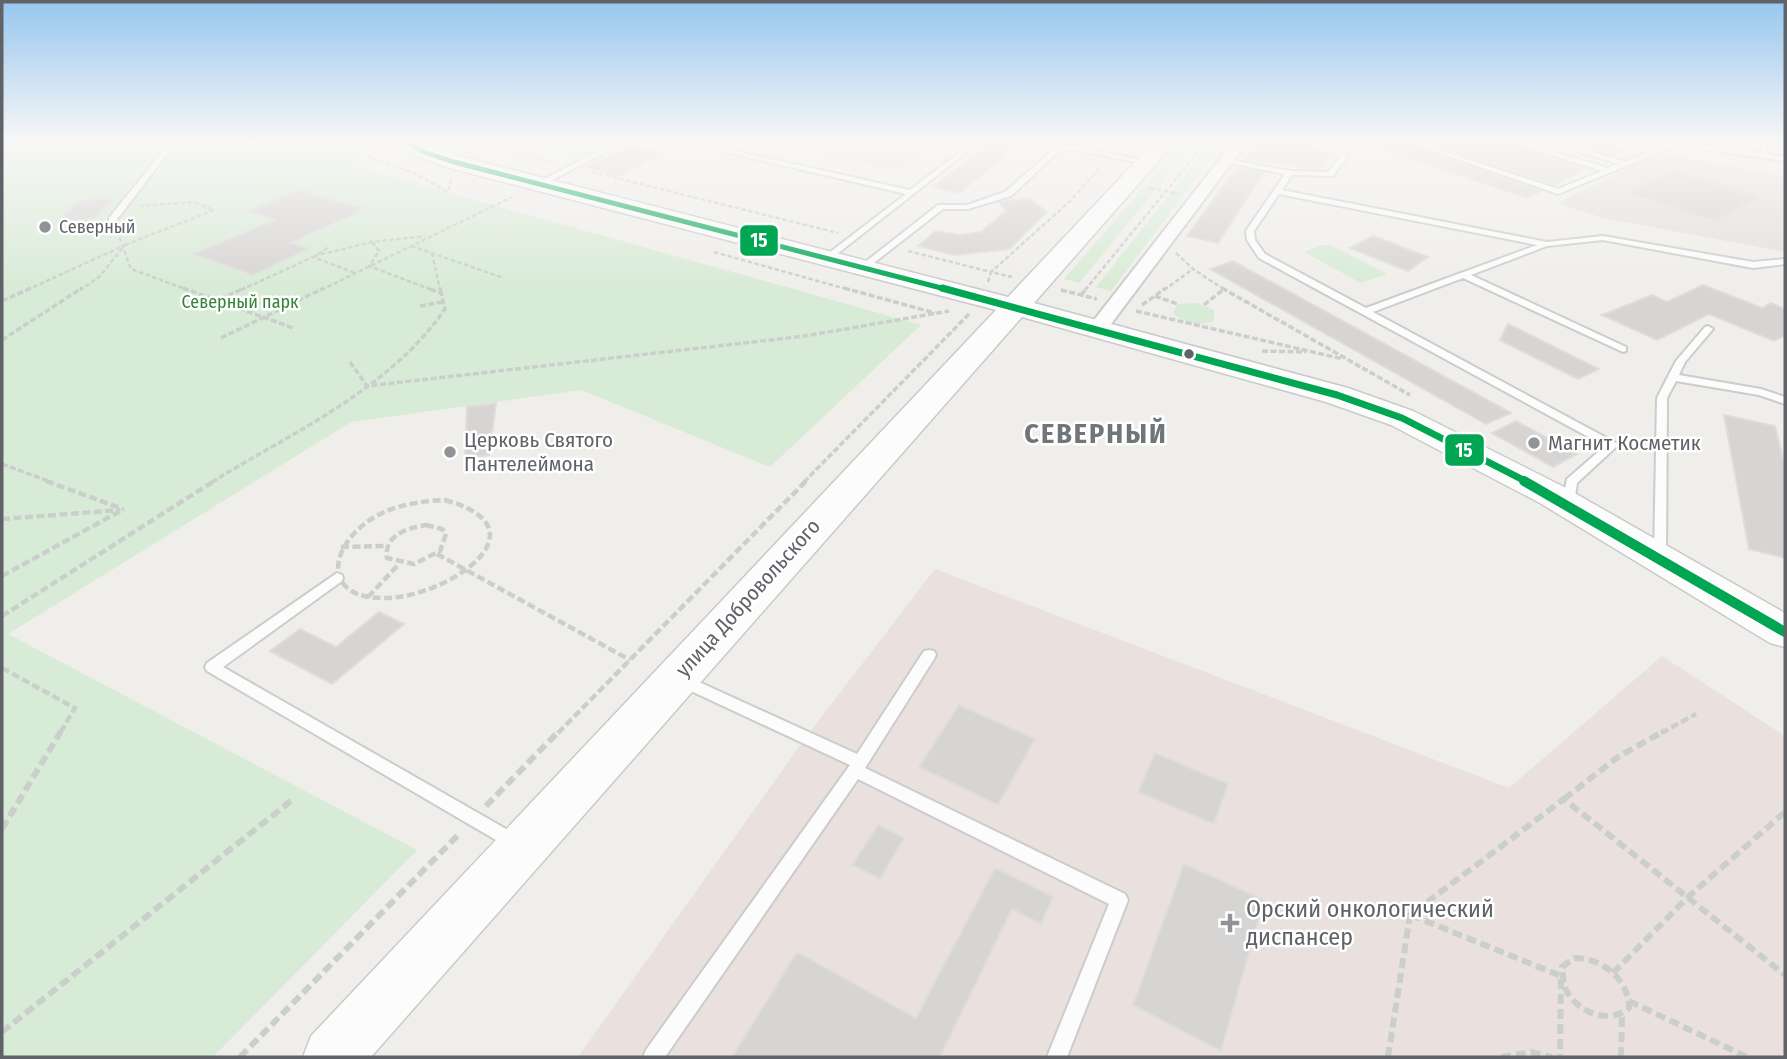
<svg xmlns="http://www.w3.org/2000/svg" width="1787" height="1059" viewBox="0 0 1787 1059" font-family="'Fira Sans Condensed',sans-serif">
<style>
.education{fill:#e2e0da}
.medical{fill:#eae0de}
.green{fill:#d8ebd6}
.building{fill:#d6d5d3;stroke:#deddd9;stroke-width:2}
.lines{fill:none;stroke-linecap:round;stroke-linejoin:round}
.lane-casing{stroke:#cbcccc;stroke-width:4}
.street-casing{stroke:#cbcccc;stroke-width:4}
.secondary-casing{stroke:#cacacb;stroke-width:3}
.path-far3{stroke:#cacfcc;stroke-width:2.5;stroke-dasharray:4.5 2.5;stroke-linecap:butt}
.path-far2{stroke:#cacfcc;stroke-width:3.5;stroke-dasharray:6 2.5;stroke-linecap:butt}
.path-far1{stroke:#cacfcc;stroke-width:4.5;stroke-dasharray:8 3.5;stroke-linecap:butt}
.path{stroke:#cacfcc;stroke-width:6;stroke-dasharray:10 5;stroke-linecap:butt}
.lane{fill:#fdfcfc;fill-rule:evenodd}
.street{fill:#fdfcfc;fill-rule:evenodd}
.secondary{fill:#fdfcfc;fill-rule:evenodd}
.bus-1-far2-casing{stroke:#fff;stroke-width:9}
.bus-1-far1-casing{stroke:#fff;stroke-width:11}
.bus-1-casing{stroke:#fff;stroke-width:15}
.bus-1-far2{stroke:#00a651;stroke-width:5}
.bus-1-far1{stroke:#00a651;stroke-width:7}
.bus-1{stroke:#00a651;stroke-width:10}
.poi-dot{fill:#919496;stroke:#fff;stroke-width:2.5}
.bus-dot{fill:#5f6368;stroke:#fff;stroke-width:2.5}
.labels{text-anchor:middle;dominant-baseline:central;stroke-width:5;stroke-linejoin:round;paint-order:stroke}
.far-poi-label{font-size:18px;fill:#5f6368;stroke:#fff;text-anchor:start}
.far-park-label{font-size:18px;fill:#348238;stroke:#fff}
.poi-label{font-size:21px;fill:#5f6368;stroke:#fff;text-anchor:start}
.street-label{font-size:21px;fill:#5f6368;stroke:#fff}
.near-poi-label{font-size:24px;fill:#5f6368;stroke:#fff;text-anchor:start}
.district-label{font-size:28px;font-weight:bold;letter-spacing:2px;fill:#70757a;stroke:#fff}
.line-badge{stroke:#fff;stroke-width:2.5}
.badge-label{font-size:19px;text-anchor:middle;font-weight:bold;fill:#fff}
</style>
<rect width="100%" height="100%" fill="#efeeea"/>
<path class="education" d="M757 141H935L894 170Z
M1659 153 1785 176V252L1604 218 1557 203Z"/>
<path class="medical" d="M935 569 1509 788 1662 656 1785 736V1057H578L806 737Z"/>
<path class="green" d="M2 141H344L366 169 921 325 770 467 581 390 351 422 8 634 417 850 213 1057H2Z
M506 141H617L581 158Z
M1184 141H1196L1079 283 1064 279Z
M1212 141H1224L1111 291 1096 287Z
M1321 245H1331L1387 274 1361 283 1304 252Z
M1197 303 1214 310V321C1200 326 1184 324 1173 313L1178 304Z"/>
<path class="building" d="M992 141H1023L959 193 933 187Z
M1258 141H1297L1328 155 1321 169 1245 160Z
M1367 141H1401L1541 191 1527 198 1367 144Z
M1421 141H1505L1586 169 1554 185Z
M1565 141H1600L1628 149 1614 156Z
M631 145 665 152 619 176 585 167Z
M1240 167 1264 172 1218 243 1187 236 1231 175H1234Z
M1675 170 1760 197 1715 221 1627 193Z
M299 190 365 209 290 243 308 249 253 275 194 254 274 220 248 211Z
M114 198 95 219 57 222 77 201Z
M1029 198 1047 212 1009 249 955 255 918 246 936 231 961 235 981 232 1006 211 999 202Z
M1373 236 1428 257 1408 271 1350 248Z
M1233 261 1511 413 1486 424 1210 269Z
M1703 285 1762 308 1771 303 1785 309V335L1774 341 1709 314 1657 340 1602 315 1652 295 1667 302Z
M1508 324 1599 369 1578 379 1500 340Z
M496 403 489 455 465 458 467 407Z
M1724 415 1775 426 1785 466V558L1749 549Z
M1516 421 1577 454 1553 467 1492 433Z
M379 612 404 624 332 684 270 651 300 629 336 647Z
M959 705 1035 739 998 805 919 767Z
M1155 753 1228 784 1214 824 1138 792Z
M878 825 904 838 880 879 852 865Z
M1184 864 1264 900 1221 1051 1133 1005Z
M995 868 1053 897 1041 924 1012 909 940 1057H732L797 952 916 1018Z"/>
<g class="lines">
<defs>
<path id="lane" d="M171 141H177L115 222H109V218Z
M619 141H627L541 186 534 184Z
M678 141H690L910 190 974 141H981L828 261 825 260V256L906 194Z
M1300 141H1309L1348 156 1333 176 1292 175 1282 190 1547 242 1603 236 1753 262 1785 259V264L1753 268 1603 240 1547 246 1471 275 1626 347V351L1623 352 1463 278 1373 312 1616 443 1618 445 1616 447 1577 483 1574 504 1568 508 1562 504 1567 479 1605 446 1259 258 1247 240 1246 231 1285 174 1221 161 1225 159 1290 171 1328 172 1340 157ZM1279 194 1537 245 1366 308 1265 254 1255 240 1254 231Z
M1404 141H1413L1558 189 1602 171 1508 141H1518L1608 168 1618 164 1546 141H1556L1625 162 1676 141 1762 153 1759 141H1765L1769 155 1785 157V161L1677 145 1558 194Z
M1070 145 1150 162 1146 164 1070 149 1058 152 1011 196 968 209H943L866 269 859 267 938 205H967L1005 192 1054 149Z
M1708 326 1713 329 1685 362 1679 375 1761 389 1785 397V404L1759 395 1676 381 1667 398 1666 558 1660 562 1654 558 1657 398 1676 361 1705 327Z
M337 573 342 575 343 578 342 581 223 667 520 837 522 842 520 847 514 850 508 847 207 671 205 667 207 663Z
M929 650 934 651 936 655 934 659 865 768 1125 894 1128 900 1067 1057H1047L1109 904 858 779 665 1057H643L646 1050 850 765 678 685 676 681 678 677 683 675 688 677 857 754 924 651Z"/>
<path id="street" d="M1234 141H1248L1105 332H1091L1088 328 1091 324Z"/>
<path id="secondary" d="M395 141H420L462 157 1008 297 1155 141H1176L1034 303 1348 388 1413 411 1564 487 1785 613V647L1770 643 1540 503 1391 425 1326 402 1022 317 371 1057H303L311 1036 996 310 446 167 417 156Z"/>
</defs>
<use href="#lane" class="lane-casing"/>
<use href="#street" class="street-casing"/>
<use href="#secondary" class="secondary-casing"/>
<path class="path-far3" d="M364 141 368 156 416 174 448 192 451 179
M469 141 553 162
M592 172 838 233
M1150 188 1179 194
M117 231 131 269 188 290
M372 242 379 251 369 266 432 290
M125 245 214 210 194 202 140 206
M411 246 504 278
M908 251 991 272 1068 203 1102 166
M714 252 850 290
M432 253 440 290
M1176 253 1193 269 1225 290
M318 254 329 247
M314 256 372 242 425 236
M988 282 991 272 1012 277
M27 290 125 245 99 277 80 290
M241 290 313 257 355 273
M321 290 512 197
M1085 290 1207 141
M1164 290 1193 269"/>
<path class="path-far2" d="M183 288 293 328
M440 288 441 292
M844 288 935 313
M1222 288 1410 395
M1061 290 1097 299
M1081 295 1087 288
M1155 296 1178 304
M220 299 245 288
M2 301 31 288
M1142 305 1166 288
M1204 305 1224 289
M420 306 443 302
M1136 311 1343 359
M221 338 324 288
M2 340 82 288
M1262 351 1306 352
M350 362 367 386 805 336 949 311
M2 464 51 482
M212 482C293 432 389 390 445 309L441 293 427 288
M804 482 970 313"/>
<path class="path-far1" d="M46 481 123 509
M445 500C550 529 446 598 385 598 320 599 329 545 373 518 394 505 421 501 445 500Z
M2 519 120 510
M426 525 442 529 446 534 440 551 414 564 387 558C384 535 407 528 426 525Z
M341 547 386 546
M437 554 630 660
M2 576 124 509
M368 597 399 564
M2 616 214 481
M2 668 75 708 60 733
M558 733 806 481
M1661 733 1696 714"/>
<path class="path" d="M1564 799 1618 757 1664 731
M486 806 559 731
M2 829 61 731
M1411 915 1561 976 1560 1057
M1574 958C1602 958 1629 979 1629 1008 1609 1025 1578 1013 1566 990 1563 983 1563 974 1562 967Z
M1613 973 1688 897 1785 812
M1629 1001 1747 1057
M2 1032 292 800
M240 1057 460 833
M1388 1057 1410 915 1564 799 1785 975
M1501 1057 1531 1052 1552 1057
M1621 1057 1622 1016"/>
<use href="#lane" class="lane"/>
<use href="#street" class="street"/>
<use href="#secondary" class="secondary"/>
<defs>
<path id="bus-1-far2" d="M405 141 424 152 454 162 949 290"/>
<path id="bus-1-far1" d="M942 288 1337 395 1402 418 1527 482"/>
<path id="bus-1" d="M1524 481 1785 632"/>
</defs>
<use href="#bus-1-far2" class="bus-1-far2-casing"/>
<use href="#bus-1-far1" class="bus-1-far1-casing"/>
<use href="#bus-1" class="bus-1-casing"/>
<use href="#bus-1-far2" class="bus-1-far2"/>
<use href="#bus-1-far1" class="bus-1-far1"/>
<use href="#bus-1" class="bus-1"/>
</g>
<linearGradient id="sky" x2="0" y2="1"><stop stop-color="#97c6ef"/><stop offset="0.49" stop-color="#f8f7f6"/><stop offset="1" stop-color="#f8f7f6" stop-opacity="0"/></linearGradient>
<rect width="1787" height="289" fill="url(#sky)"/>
<g class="poi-dot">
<circle cx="45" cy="227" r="7"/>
<circle cx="1534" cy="443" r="7"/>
<circle cx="450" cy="452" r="7"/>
<path d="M1226.5 912.5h7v7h7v7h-7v7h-7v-7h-7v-7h7z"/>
</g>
<circle class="bus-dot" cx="1189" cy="354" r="6"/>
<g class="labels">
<g class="far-poi-label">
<text x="59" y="227">Северный</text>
</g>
<g class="far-park-label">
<text x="240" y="302">Северный парк</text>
</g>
<g class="poi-label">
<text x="464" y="440">Церковь Святого<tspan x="464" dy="24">Пантелеймона</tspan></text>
<text x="1548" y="443">Магнит Косметик</text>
</g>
<g class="street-label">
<text transform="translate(748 598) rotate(-48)">улица Добровольского</text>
</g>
<g class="near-poi-label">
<text x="1246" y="909">Орский онкологический<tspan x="1246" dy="28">диспансер</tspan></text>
</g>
<g class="district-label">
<text x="1096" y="433">СЕВЕРНЫЙ</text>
</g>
</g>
<g class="line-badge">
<rect x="739" y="224" width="40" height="33" rx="7" fill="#00a651"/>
<rect x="1444" y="433" width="41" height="34" rx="7" fill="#00a651"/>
</g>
<g class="badge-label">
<text x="759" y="247">15</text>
<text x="1464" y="457">15</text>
</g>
<rect width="1787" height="1059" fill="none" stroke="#5f6368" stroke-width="7"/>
</svg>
